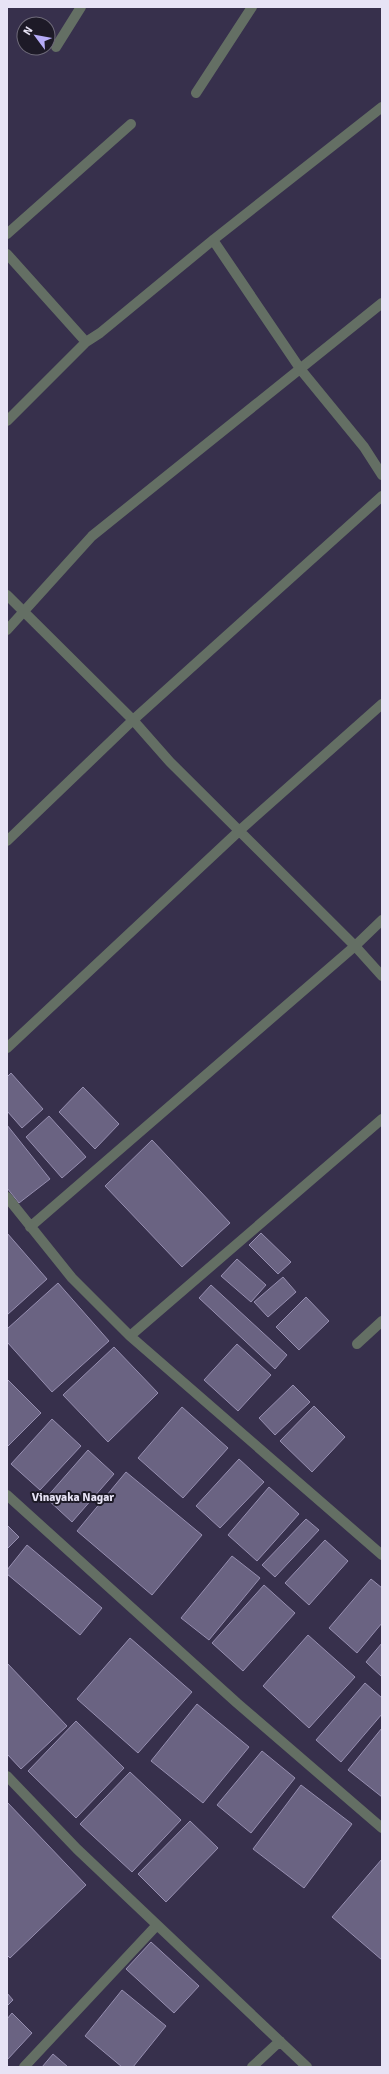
<svg xmlns="http://www.w3.org/2000/svg" width="389" height="2074" font-family="Signika,sans-serif">
<style>
.building{fill:#6a6382;stroke:#968eb0}
.lines{fill:none;stroke-linecap:round;stroke-linejoin:round}
.minor{stroke:#646f64;stroke-width:10}
.labels{text-anchor:middle;stroke-width:4;stroke-linejoin:round;paint-order:stroke}
.neighbourhood-label{font-size:12px;font-weight:bold;fill:#e7e3f5;stroke:#1d1a27}
</style>
<rect width="100%" height="100%" fill="#37304c"/>
<path class="building" d="M11 1073 43 1109 22 1128 7 1111V1077Z
M83 1087 119 1124 95 1149 59 1112Z
M49 1116 86 1157 62 1178 26 1137Z
M7 1125 50 1179 19 1203 7 1188Z
M152 1140 230 1223 182 1267 105 1186Z
M7 1233 47 1279 7 1315Z
M261 1233 291 1262 278 1274 249 1245Z
M237 1259 266 1285 251 1302 221 1276Z
M283 1277 296 1292 268 1317 254 1302Z
M58 1283 109 1341 52 1392 7 1342V1329Z
M211 1285 287 1355 275 1369 199 1298Z
M306 1297 329 1321 299 1350 276 1327Z
M237 1344 271 1375 238 1411 204 1380Z
M114 1347 158 1393 108 1442 63 1395Z
M7 1379 41 1413 7 1447Z
M293 1385 310 1402 275 1435 259 1418Z
M314 1406 345 1437 312 1472 280 1441Z
M182 1407 228 1448 183 1498 138 1458Z
M52 1419 81 1446 40 1490 11 1464Z
M88 1450 114 1474 72 1522 46 1498Z
M239 1459 264 1482 220 1528 196 1506Z
M126 1472 202 1535 152 1595 77 1531Z
M269 1487 299 1514 257 1561 228 1535Z
M306 1519 319 1530 275 1577 262 1565Z
M7 1525 19 1537 7 1549Z
M325 1540 348 1561 309 1605 285 1583Z
M27 1545 102 1608 80 1635 7 1574V1570Z
M232 1556 260 1578 209 1640 181 1618Z
M371 1579 382 1588V1623L357 1653 329 1628Z
M264 1585 295 1613 243 1671 212 1643Z
M308 1635 355 1677 309 1728 263 1686Z
M130 1638 192 1692 138 1753 77 1699Z
M382 1643V1677L366 1662Z
M7 1663 67 1726 21 1769 7 1754Z
M365 1683 382 1698V1714L341 1762 316 1740Z
M197 1704 249 1747 203 1803 151 1761Z
M76 1721 124 1768 76 1818 28 1771Z
M382 1728V1797L348 1770Z
M262 1751 295 1778 251 1833 217 1805Z
M130 1772 181 1820 132 1872 80 1824Z
M301 1785 352 1824 304 1888 253 1849Z
M7 1802 86 1885 10 1958 7 1955Z
M190 1821 218 1848 166 1902 138 1874Z
M382 1859V1960L332 1917Z
M151 1942 199 1986 174 2013 126 1969Z
M122 1990 166 2026 133 2067H122L85 2036Z
M7 1993 13 2000 7 2006Z
M12 2013 32 2033 7 2060V2019Z
M53 2054 68 2067H42Z"/>
<g class="lines">
<path class="minor" d="M56 47 81 7
M196 93 252 7
M7 234 131 124
M213 240 301 370 364 447 382 475
M7 254 86 342
M7 421 86 342 100 333 213 240 382 107
M7 595 133 720 170 762 355 946 382 976
M7 630 92 536 382 303
M7 841 133 720 382 496
M7 1048 239 831 382 704
M7 1197 72 1278 130 1336 382 1555
M30 1227 355 946 382 920
M130 1336 382 1119
M357 1344 382 1321
M7 1495 237 1703 382 1828
M7 1776 77 1849 307 2067
M24 2067 157 1925
M252 2067 280 2041"/>
</g>
<g class="labels">
<g class="neighbourhood-label">
<text x="73" y="1501">Vinayaka Nagar</text>
</g>
</g>
<rect width="389" height="2074" fill="none" stroke="#e7e3f5" stroke-width="16"/>
<g transform="translate(36 36) rotate(302)"><circle r="19" fill="#1d1a27" stroke="#6e6a79"/>
<path d="M0-3L7 15L0 10L-7 15Z" fill="#b6acf8"/>
<text y="-6" font-size="11" font-weight="bold" text-anchor="middle" fill="#e7e3f5">N</text>
</g>
</svg>
